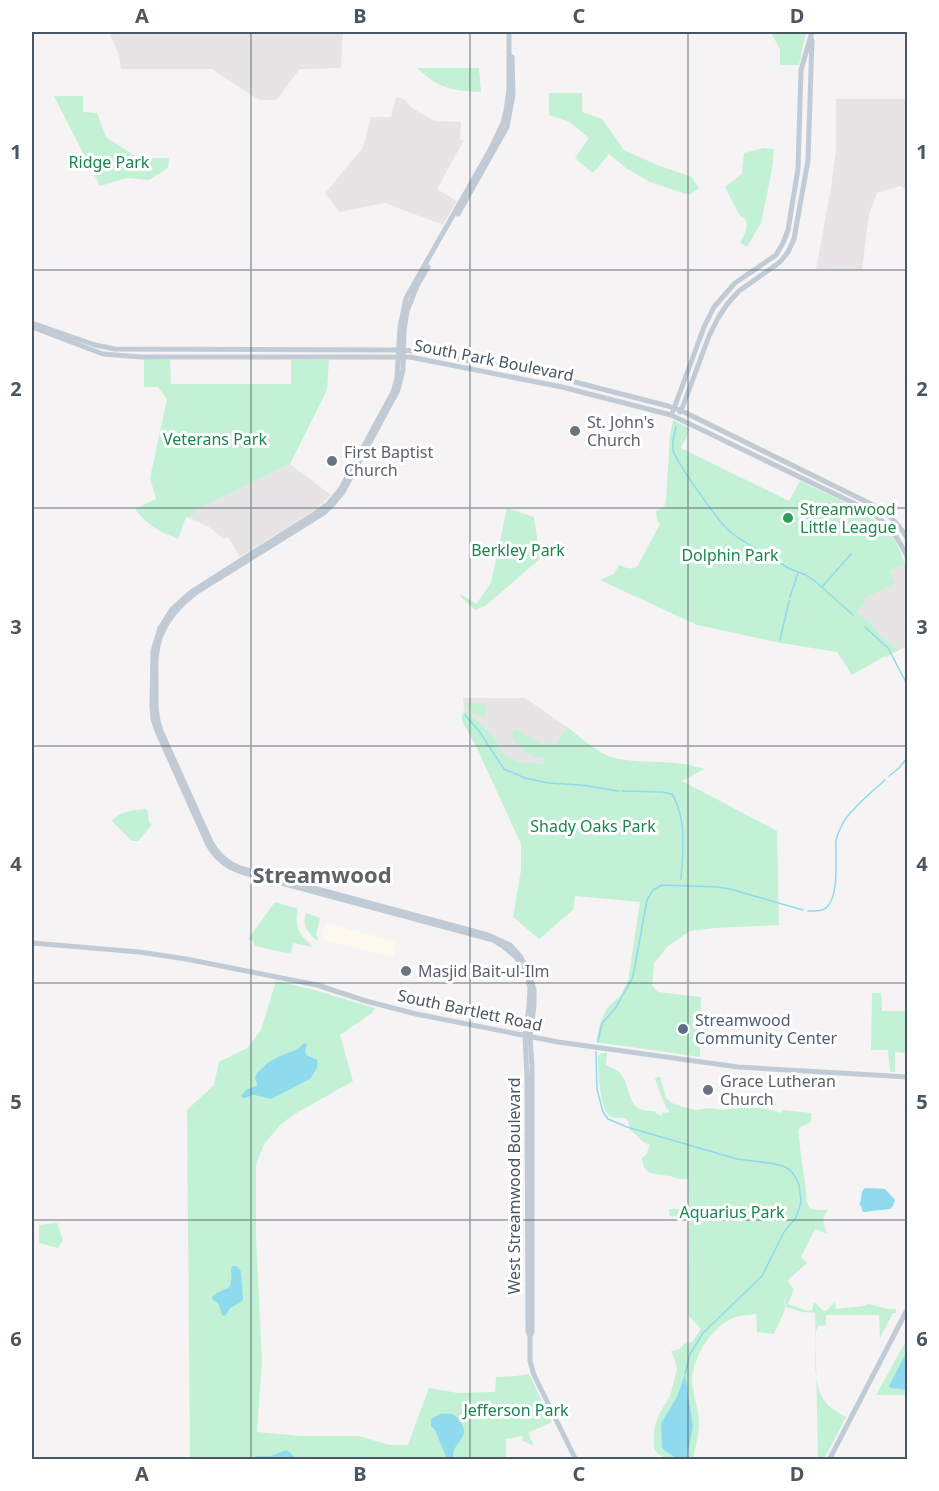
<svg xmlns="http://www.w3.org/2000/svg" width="939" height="1491" font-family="'Noto Sans',sans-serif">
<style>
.commercial{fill:#fdf9ef}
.education{fill:#e6e4e5}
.green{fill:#c3f1d5}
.water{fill:#90daee}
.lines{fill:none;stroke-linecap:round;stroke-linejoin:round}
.stream{stroke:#90daee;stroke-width:1.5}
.secondary{stroke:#c1cbd6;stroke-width:5}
.grid{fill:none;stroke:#4a5661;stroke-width:1.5;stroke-opacity:0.55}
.worship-dot{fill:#6b7280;stroke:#fff;stroke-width:2}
.leisure-dot{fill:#2e9e5b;stroke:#fff;stroke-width:2}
.service-dot{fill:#5c6f8a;stroke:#fff;stroke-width:2}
.labels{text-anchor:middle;stroke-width:6;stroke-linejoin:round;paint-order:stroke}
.park-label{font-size:16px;fill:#17864f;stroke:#fff}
.street-label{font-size:16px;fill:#4a5661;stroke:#fff}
.worship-label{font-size:16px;fill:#5b616d;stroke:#fff;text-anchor:start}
.leisure-label{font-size:16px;fill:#27864d;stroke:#fff;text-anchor:start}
.service-label{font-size:16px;fill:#4e5e75;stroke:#fff;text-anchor:start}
.district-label{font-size:22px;font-weight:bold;fill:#5f6368;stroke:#fff}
.neatline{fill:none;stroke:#4a5661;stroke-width:2}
.grid-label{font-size:20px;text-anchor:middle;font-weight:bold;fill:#4a5661}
</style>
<rect width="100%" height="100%" fill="#f5f3f3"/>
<path class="commercial" d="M326 923 397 942 393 957 321 939Z"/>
<path class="education" d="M109 32H343L341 68 300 69 276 100H259L212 69H121L119 55Z
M396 97 404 99 411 107 432 120 438 121 461 122 460 140H464L437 189 457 201 443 225 385 203 339 212 325 193 363 148 371 117H391Z
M836 99H907V190L900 186 877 193 869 214 862 270 816 269 831 188 836 150Z
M290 464 331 495 322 504 313 511 240 557 228 537 224 539 209 527 187 517 191 516 196 510Z
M905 564 908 569 907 646 899 650 882 637 871 623 857 612 865 604 863 598 895 584 890 571Z
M463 698H525L567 727 542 765 536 762 524 765 516 760 505 757 491 734 477 720 464 711Z"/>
<path class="green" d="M771 32H806L799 65H780V49L777 44Z
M417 68H479L481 92C451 90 441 90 417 68Z
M549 93H582V112L602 119 624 150 657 165 692 177 699 188 689 195 650 182 626 168 609 154 593 173 575 158 589 138 570 122 549 115Z
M54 96H83V112L97 113 106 137 138 158H169L168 168 149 180 127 178 100 186Z
M764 148 774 149 772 169 761 223 747 247 740 242C745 234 748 229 746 220L740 216 725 187 742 174 744 153Z
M144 359 170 360 171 384H291V360H329L327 390 290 464 196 510 191 516 186 517 178 539C159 531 148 526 135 509L156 499 150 478 167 399 158 387H144Z
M673 420 690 429 681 448 789 501 800 481C828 495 881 515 896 542 900 549 902 557 905 564L890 571 895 584 864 598 865 604 857 612 871 623 882 637 899 650 886 657 885 656 852 675 837 652 781 643 697 625 600 580 614 574 619 565C627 568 632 571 638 565L660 524 657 520 656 511 664 507 666 500 670 436Z
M507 508 534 517 540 559 485 606 475 610 460 596 461 594 476 604 491 583Z
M465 703H485V717C476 715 467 714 465 703Z
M464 711 477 720 491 734 505 756 525 764C530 761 536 762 542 765L545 759C526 755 521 752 511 734L516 729 541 744H556L567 727C582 738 600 756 619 759 648 764 675 759 704 769L682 781 777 831 779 925 714 928 690 931 668 946 654 963 652 985 658 992 701 997 700 1057 596 1042 600 1024 604 1014 609 1006 620 996 628 981 640 902 575 896 573 910 539 939 513 917 521 870V844L476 746 462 721V716Z
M146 809 148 812 149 822 152 825 138 841H132L112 821C120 811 133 810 146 809Z
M275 902 298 909C294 929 299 934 313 947L293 943 291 954 255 946 253 941 248 939Z
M306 913 320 918 316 934 318 939 316 940C307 930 302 928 306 913Z
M276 981 311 989 375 1008 372 1013 340 1035 353 1081 293 1115 280 1125 264 1144 256 1165V1237L262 1361 257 1432 301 1436H359L389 1445H408L429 1388 458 1393 495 1392 496 1377 516 1376 529 1374 552 1422 528 1433 534 1446 523 1441 522 1436 506 1439V1460L190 1459 187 1110 214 1085 219 1062 247 1048 261 1030Z
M872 993H881L882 1011H907V1053L895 1052V1072H890L888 1050H871Z
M601 1053H607L606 1065C610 1067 615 1069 619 1072 633 1086 624 1113 654 1111L661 1116 663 1112 668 1113 669 1110 666 1108 655 1079 657 1077H660L666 1098 672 1103 683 1107 696 1110 709 1108 723 1110 749 1107 767 1109 782 1113V1110L811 1113V1122L801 1127 798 1130C800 1148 802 1165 805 1183 807 1189 805 1201 809 1207 813 1211 822 1210 828 1210 820 1220 824 1223 827 1234L815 1229 801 1257 807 1263 789 1279 788 1282 794 1289 788 1304 808 1311 812 1310 814 1302 824 1311H826L835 1302 836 1309 863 1306 869 1304 888 1309H896V1313H893L880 1338 879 1315H826V1325L818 1326 816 1331C816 1354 811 1383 826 1403 831 1409 840 1413 846 1417L824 1459H818L815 1313H820L802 1312 786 1307 783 1294 785 1307 784 1312 774 1334 757 1332 756 1314C748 1315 740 1315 733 1318 711 1327 692 1358 692 1381 693 1397 700 1412 699 1427 698 1438 695 1449 693 1459H687L693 1426 685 1375 677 1397 661 1423V1428L673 1455 677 1459H667L658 1454 654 1449V1431L658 1416 670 1396 677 1370 675 1360 671 1351 680 1349 684 1344 692 1342 701 1329 689 1316 688 1311 689 1217 670 1216 669 1209H689L688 1179C688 1179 679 1179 678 1179 675 1178 672 1176 669 1176 655 1173 644 1177 642 1158L646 1155 650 1145C641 1143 638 1135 630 1130L628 1121 625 1118C620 1117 615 1119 611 1117 599 1110 599 1074 598 1061V1057Z
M57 1223 63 1240 58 1248 39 1243V1225Z
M906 1341H907V1395H876Z"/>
<path class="water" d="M304 1043 307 1044 305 1052 306 1055 317 1060C319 1067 314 1073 310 1079L271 1099 255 1095H252L246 1098H243L241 1096 246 1090 256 1086 257 1084 255 1077 258 1072 269 1062 280 1056 298 1049Z
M865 1188 885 1189 895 1200 893 1206 890 1209 863 1212 861 1206 859 1204C863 1200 859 1192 865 1188Z
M233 1266H236L239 1268 241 1272 243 1299 241 1302 230 1308 226 1315 223 1316C218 1309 223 1305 213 1300L212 1297C226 1284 233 1297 231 1268Z
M907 1351V1390L891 1388 889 1386Z
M685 1374 693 1426 687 1459H677L664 1450 662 1447 661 1423 677 1397Z
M440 1414C452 1414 454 1412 461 1423 469 1436 459 1439 454 1450 453 1453 453 1456 453 1459H447L435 1430 431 1426V1419Z
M286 1450 291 1453 296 1459H252L256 1456H271Z"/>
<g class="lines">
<path class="stream" d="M676 427C674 435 672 442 673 450 676 462 719 522 729 531 740 540 755 548 768 556
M771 557 788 568 806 575 816 582 853 615
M822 587 851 554
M790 597 798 573
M865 627 888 648 908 686
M780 640 789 601
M465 715 479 731 504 769 525 778 548 783 581 785 619 791
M889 776 899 768 908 757
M622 791 662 792 672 794C687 818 683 851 681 879
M808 911C812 911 818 911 822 910 841 904 835 855 836 840 837 836 839 831 841 827 846 813 873 791 885 780
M598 1042 602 1023 615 1009 633 977 647 900 653 890 662 885 717 887 730 889 803 910
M596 1052 597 1089 603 1112 608 1119 627 1127 737 1159 769 1163 783 1166 790 1170 794 1175 799 1184 801 1202 798 1212 795 1219 784 1232 762 1276 703 1333 690 1354 685 1374"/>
<path class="secondary" d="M509 32V89L506 111 503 123 490 150 406 298 400 327 397 378 393 392 340 490 328 504 314 514 191 592 172 609 160 628 153 651 152 706 153 719 157 731 208 845C221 867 236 871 259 877L493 940 504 947 515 956 526 972 530 987 529 1007 525 1036 527 1078 528 1332 530 1336V1361L534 1375 576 1460
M458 214 507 127 513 95 512 57
M428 267 417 286 407 311 404 330 403 370 398 390 343 492 334 503 324 513 197 592C177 607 160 627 157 652 155 663 156 674 156 685 156 701 155 715 161 731L211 842C218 855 227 863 240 868L488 935 510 945 520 956 529 972 534 990V1005L530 1037 532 1065V1332L530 1336
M32 323 95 345 115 349 399 350 419 351 563 379 668 406 682 411 871 504C886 512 900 524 908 540
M32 327 103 354 141 357H410L562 387 671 415 868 510C888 524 897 535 908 558
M673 411 704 327 714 307 735 283 776 255 783 243 788 230 798 169 801 70 812 32
M680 412 683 406 709 336 718 318 728 303 739 291 780 262 788 252 794 239 808 160 812 40
M32 943 139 952 186 959 317 985 366 1001 416 1014 558 1042 738 1067 908 1077
M829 1460 908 1308"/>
</g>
<path class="grid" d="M251 32V1460M470 32V1460M688 32V1460M32 270H908M32 508H908M32 746H908M32 983H908M32 1220H908"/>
<g class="worship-dot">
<circle cx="575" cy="431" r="6"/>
<circle cx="332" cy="461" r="6"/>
<circle cx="406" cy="971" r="6"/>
<circle cx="708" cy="1090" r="6"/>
</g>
<circle class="leisure-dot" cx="788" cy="518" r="6"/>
<circle class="service-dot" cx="683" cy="1029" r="6"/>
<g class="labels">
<g class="park-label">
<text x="109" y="168">Ridge Park</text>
<text x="215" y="445">Veterans Park</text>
<text x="518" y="556">Berkley Park</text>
<text x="730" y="561">Dolphin Park</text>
<text x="593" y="832">Shady Oaks Park</text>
<text x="732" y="1218">Aquarius Park</text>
<text x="516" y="1416">Jefferson Park</text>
</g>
<g class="street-label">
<text transform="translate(494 360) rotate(11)" y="6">South Park Boulevard</text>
<text transform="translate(470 1010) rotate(12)" y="6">South Bartlett Road</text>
<text transform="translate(514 1186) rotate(-90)" y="6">West Streamwood Boulevard</text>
</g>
<g class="worship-label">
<text x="587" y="428">St. John's<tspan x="587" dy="18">Church</tspan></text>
<text x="344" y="458">First Baptist<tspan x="344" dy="18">Church</tspan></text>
<text x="418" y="977">Masjid Bait-ul-Ilm</text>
<text x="720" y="1087">Grace Lutheran<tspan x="720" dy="18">Church</tspan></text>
</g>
<g class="leisure-label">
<text x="800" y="515">Streamwood<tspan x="800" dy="18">Little League</tspan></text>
</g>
<g class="service-label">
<text x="695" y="1026">Streamwood<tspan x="695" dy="18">Community Center</tspan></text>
</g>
<g class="district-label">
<text x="322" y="883">Streamwood</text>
</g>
</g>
<rect width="939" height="1491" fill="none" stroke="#ffffff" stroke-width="66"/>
<rect x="33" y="33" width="873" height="1425" class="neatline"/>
<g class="grid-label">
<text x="142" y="23">A</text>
<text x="360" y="23">B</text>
<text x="579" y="23">C</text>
<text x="797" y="23">D</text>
<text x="16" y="159">1</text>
<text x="922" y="159">1</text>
<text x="16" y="396">2</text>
<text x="922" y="396">2</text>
<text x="16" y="634">3</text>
<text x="922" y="634">3</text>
<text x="16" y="871">4</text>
<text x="922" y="871">4</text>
<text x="16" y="1109">5</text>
<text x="922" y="1109">5</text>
<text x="16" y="1346">6</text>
<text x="922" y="1346">6</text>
<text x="142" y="1481">A</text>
<text x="360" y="1481">B</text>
<text x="579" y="1481">C</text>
<text x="797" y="1481">D</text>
</g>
</svg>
